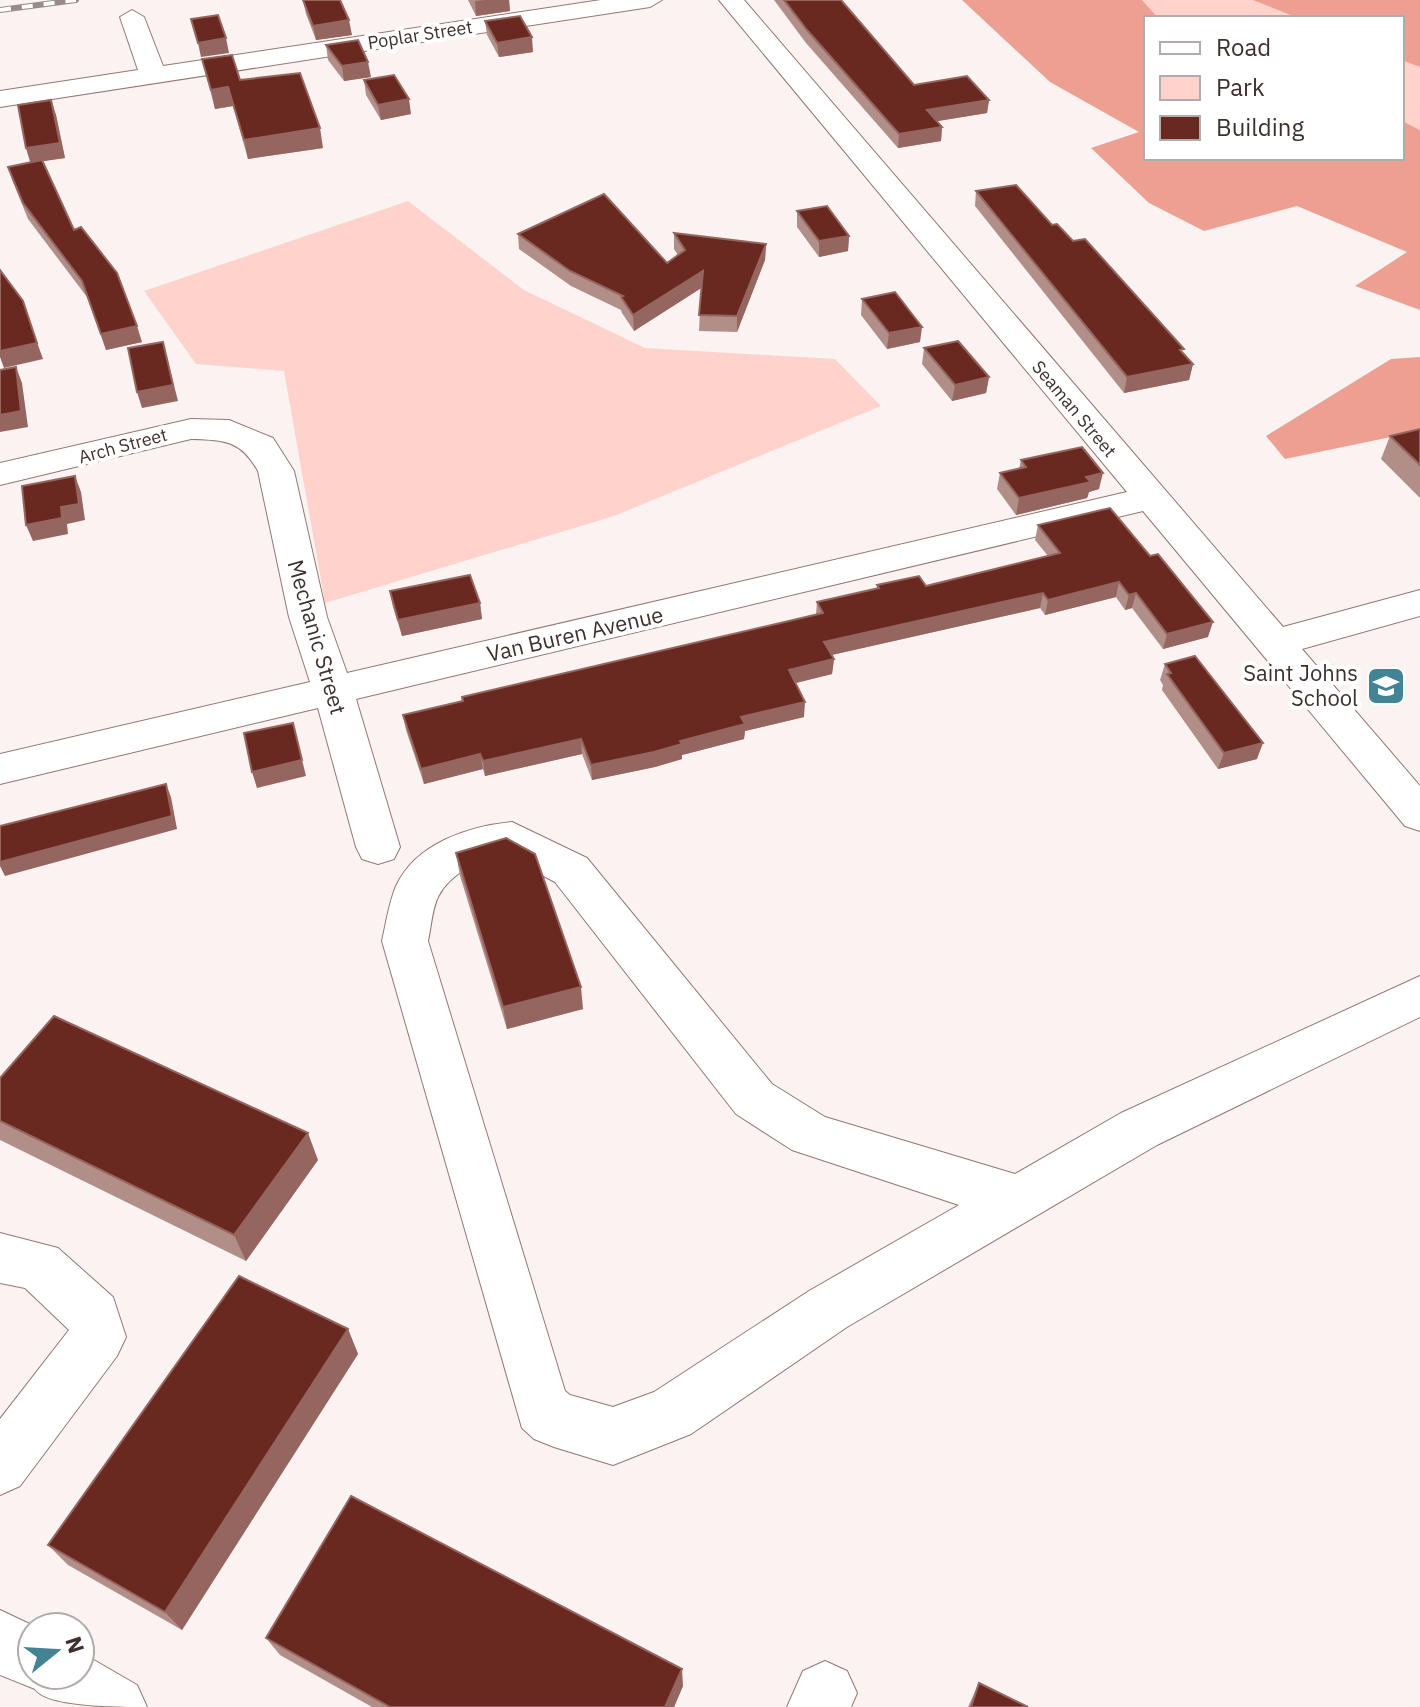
<svg xmlns="http://www.w3.org/2000/svg" width="1420" height="1707" font-family="'IBM Plex Sans',sans-serif">
<style>
.green{fill:#ffd3cb}
.forest{fill:#eda092}
.lines{fill:none;stroke-linecap:round;stroke-linejoin:round}
.minor-casing{stroke:#957771;stroke-width:2}
.minor{fill:#fff;fill-rule:evenodd}
.rail-casing{stroke:#968c8a;stroke-width:6}
.rail{stroke:#fff;stroke-width:4;stroke-dasharray:11;stroke-linecap:butt}
.wall{fill:#b28e89}
.shaded-wall{fill:#95665f}
.building{fill:#6a2920;stroke:#95665f;stroke-width:2}
.labels{text-anchor:middle;stroke-width:8;stroke-linejoin:round;paint-order:stroke}
.far-street-label{font-size:18px;fill:#3d302d;stroke:#fff}
.street-label{font-size:22px;fill:#3d302d;stroke:#fff}
.poi-label{font-size:22px;fill:#3d302d;stroke:#fff;text-anchor:end}
</style>
<rect width="100%" height="100%" fill="#faf3f2"/>
<path class="green" d="M982 0H1420V228L1402 158V18H1146Z
M408 201 524 290 645 348 835 359 881 406 614 516 325 603 284 371 196 364 144 291Z"/>
<path class="forest" d="M962 0H1142L1158 18H1146V158H1402V121L1420 130V310L1355 286 1407 252 1297 206 1204 231 1149 203 1091 148 1139 132 1050 82Z
M1253 0H1420V67L1402 60V18H1298Z
M1420 357V431L1285 459 1266 436 1391 359Z"/>
<g class="lines">
<g class="minor-casing">
<path id="minor" d="M601 0H662L650 7 0 107V91L138 70 120 17 132 10 144 17 163 66Z
M719 0H744L1283 627 1420 590V616L1302 649 1420 786V831L1405 826 1143 511 356 699 400 847 394 859 378 864 362 859 356 847 318 708 0 784V754L310 682 289 617 258 471C241 440 224 440 191 439L0 485V463L191 419 229 420 273 438 294 471 327 617 347 673 1127 492Z
M512 822 587 858 772 1084 825 1117 1015 1174 1121 1113 1420 976V1017L1157 1145 847 1327 691 1434 613 1465 554 1447 534 1439 522 1428 382 941C386 923 389 903 396 886 416 843 469 826 512 822ZM506 856 555 882 736 1114 792 1150 959 1205 809 1291 654 1392 613 1407 570 1395 565 1391 428 941C431 928 432 909 438 897 450 873 481 858 506 856Z
M0 1233 58 1248 113 1297 126 1337 117 1356 20 1486 0 1495V1419L69 1330 25 1288 0 1283Z
M0 1610 36 1627H32V1675H80V1652L137 1685 147 1707C119 1707 46 1707 35 1689L0 1675Z
M825 1661 847 1671 857 1693 851 1707H787L803 1671Z"/>
</g>
<use href="#minor" class="minor"/>
<g class="rail-casing">
<path id="rail" d="M0 10 76 0"/>
</g>
<use href="#rail" class="rail"/>
</g>
<path class="wall" d="M303 0 352 35 316 40 306 14Z
M468 0H509L510 11 476 16Z
M774 0H841L914 85 989 100 987 113 937 121 942 127 941 141 898 148 806 43Z
M485 21 533 52 499 57 487 35Z
M326 45 371 77 344 81 328 60Z
M202 59 240 80 323 148 248 159 233 106 215 109Z
M364 80 411 114 381 120 366 95Z
M51 100 56 115 65 158 42 161 74 230 142 342 106 350 87 297 28 219 13 182 8 167 30 162 26 148Z
M976 191 1052 225 1073 241 1193 364 1189 380 1124 393 975 206Z
M797 211 849 236 848 251 819 257 797 227Z
M674 233 766 244 765 260 737 332 699 331 701 288 634 331 622 313 621 310 571 286 519 249 518 234 667 263 678 255 674 249Z
M862 299 920 342 887 349 861 315Z
M924 348 989 377 986 393 952 401 922 364Z
M1420 429V498L1381 459 1390 436Z
M1021 460 1099 489 1089 492 1087 498 1016 515 997 489 1000 473 1019 469Z
M1038 525 1208 637 1163 649 1132 608 1125 610 1116 597 1045 615 1040 608 831 655 834 659 832 674 795 683 804 717 745 731 744 739 682 755V759L655 767 592 780 582 754 485 776 483 769 424 784 406 730 403 715 816 614 817 602 877 588V585L926 586 1048 556 1035 540Z
M390 591 480 603 482 619 402 636 393 607Z
M1165 664 1257 759 1218 769 1162 690 1163 685 1160 680Z
M456 853 583 1009 507 1029 460 876Z
M0 1121 318 1160 246 1261 0 1140Z
M348 1329 358 1354 182 1630 68 1565 48 1545Z
M266 1638 683 1686 674 1707H372L280 1655Z
M979 1683 1028 1707H968Z"/>
<path class="shaded-wall" d="M485 0H509L510 11 476 16 475 1Z
M349 20 352 35 316 40 313 26Z
M532 37 533 52 499 57 497 43Z
M226 38 229 53 201 57 198 43Z
M368 62 371 77 344 81 342 66Z
M228 87 233 106 215 109 211 90Z
M409 99 411 114 381 120 378 105Z
M51 100 56 115 65 158 31 163 26 148Z
M989 100 987 113 926 123 927 110Z
M942 127 941 141 898 148 899 134Z
M320 128 323 148 248 159 244 140Z
M849 236 848 251 819 257V241Z
M766 244 765 260 737 332V316Z
M703 271V287L634 331 633 315Z
M28 317 43 359 4 368 0 357V351Z
M137 326 142 342 106 350 101 334Z
M922 327 920 342 887 349 889 333Z
M163 342 178 401 142 408 137 392Z
M1193 364 1189 380 1124 393 1127 377Z
M16 367 22 383 28 427 0 432V415Z
M989 377 986 393 952 401 955 385Z
M1103 473 1099 489 1089 492 1087 498 1016 515 1019 498 1086 477Z
M75 476 81 492 85 520 67 524 68 534 33 541 26 525 61 507Z
M1119 582 1116 597 1045 615 1048 600Z
M1043 593 1040 608 823 657 824 642Z
M1136 593 1132 608 1125 610 1129 595Z
M480 603 482 619 402 636 398 620Z
M1213 622 1208 637 1163 649 1167 634Z
M834 659 832 674 788 685 789 670Z
M805 702 804 717 745 731 744 739 682 755V759L655 767 592 780 591 765 680 741 741 717Z
M293 723 306 776 257 788 252 772Z
M581 739 582 754 485 776 483 761Z
M1263 743 1257 759 1218 769 1224 753Z
M480 754 483 769 424 784 421 769Z
M166 784 171 797 177 829 5 876 0 866V862Z
M581 987 583 1009 507 1029 503 1007Z
M308 1133 318 1160 246 1261 234 1235Z
M348 1329 358 1354 182 1630 165 1612Z
M682 1669 683 1686 674 1707H665Z"/>
<path class="building" d="M303 0H340L349 20 313 26Z
M784 0H841L914 85 967 76 989 100 927 110 942 127 899 134 807 30Z
M218 15 226 38 198 43 191 19Z
M520 16 532 37 497 43 485 21Z
M358 40 368 62 342 66 326 45Z
M232 55 240 80 300 73 320 128 244 140 228 87 211 90 202 59Z
M394 75 409 99 378 105 364 80Z
M51 100 60 143 26 148 18 105Z
M42 160 74 230 81 227 117 273 137 326 101 334 82 281 23 203 8 167Z
M1016 185 1052 225 1057 224 1073 241 1085 239 1184 349 1180 350 1193 364 1127 377 976 191Z
M604 194 667 263 685 250 674 233 766 244 737 316 699 315 703 271 633 315 621 297 623 296 570 271 518 234Z
M827 206 849 236 819 241 797 211Z
M0 270 23 301 37 343 0 351Z
M895 292 922 327 889 333 862 299Z
M958 341 989 377 955 385 924 348Z
M163 342 173 385 137 392 128 348Z
M16 367 21 411 0 415V370Z
M1420 429V465L1390 436Z
M1082 447 1103 473 1086 477 1091 482 1019 498 1000 473 1026 467 1021 460Z
M75 476 79 504 61 507 62 518 26 525 22 486Z
M1110 508 1150 556 1158 554 1213 622 1167 634 1136 593 1129 595 1119 582 1048 600 1043 593 824 642 834 659 789 670 805 702 741 717 745 724 680 741 682 744 654 752 591 765 581 739 483 761 480 754 421 769 403 715 463 701 462 697 823 613 817 602 879 588 877 585 919 576 926 586 1060 553 1038 525Z
M470 575 480 603 398 620 390 591Z
M1195 656 1263 743 1224 753 1167 674 1171 673 1165 664Z
M293 723 302 760 252 772 244 733Z
M166 784 172 816 0 862V826Z
M506 838 535 854 581 987 503 1007 456 853Z
M54 1016 308 1133 234 1235 0 1121V1078Z
M239 1276 348 1329 165 1612 48 1545Z
M351 1496 682 1669 665 1707H390L266 1638Z
M979 1683 1028 1707H971Z"/>
<defs>
<g id="school-square" transform="scale(2)"><rect x="-9" y="-9" width="18" height="18" rx="4" fill="#428495" stroke="#fff"/><path d="M0-5L7-2L0 1L-7-2ZM-4 1L0 2.5L4 1V4Q0 6-4 4Z" fill="#fff"/></g>
</defs>
<g fill-rule="evenodd">
<use href="#school-square" x="1386" y="686"/>
</g>
<g class="labels">
<g class="far-street-label">
<text transform="translate(420 35) rotate(-9)" y="6">Poplar Street</text>
<text transform="translate(1074 409) rotate(50)" y="6">Seaman Street</text>
<text transform="translate(123 446) rotate(-15)" y="6">Arch Street</text>
</g>
<g class="street-label">
<text transform="translate(575 634) rotate(-13)" y="8">Van Buren Avenue</text>
<text transform="translate(317 637) rotate(74)" y="8">Mechanic Street</text>
</g>
<g class="poi-label">
<text x="1358" y="681">Saint Johns<tspan x="1358" dy="25">School</tspan></text>
</g>
</g>
<rect x="1144" y="16" width="260" height="144" fill="#ffffff" stroke="#b1acab" stroke-width="2"/>
<rect x="1160" y="42" width="40" height="12" fill="#ffffff" stroke="#b1acab" stroke-width="2"/>
<text x="1216" y="56" font-size="24" fill="#3d302d">Road</text>
<rect x="1160" y="76" width="40" height="24" fill="#ffd3cb" stroke="#b1acab" stroke-width="2"/>
<text x="1216" y="96" font-size="24" fill="#3d302d">Park</text>
<rect x="1160" y="116" width="40" height="24" fill="#6a2920" stroke="#b1acab" stroke-width="2"/>
<text x="1216" y="136" font-size="24" fill="#3d302d">Building</text>
<g transform="translate(56 1651) rotate(72)"><circle r="38" fill="#ffffff" stroke="#b1acab" stroke-width="2"/>
<path d="M0-6L14 30L0 20L-14 30Z" fill="#428495"/>
<text y="-12" font-size="22" font-weight="bold" text-anchor="middle" fill="#3d302d">N</text>
</g>
</svg>
